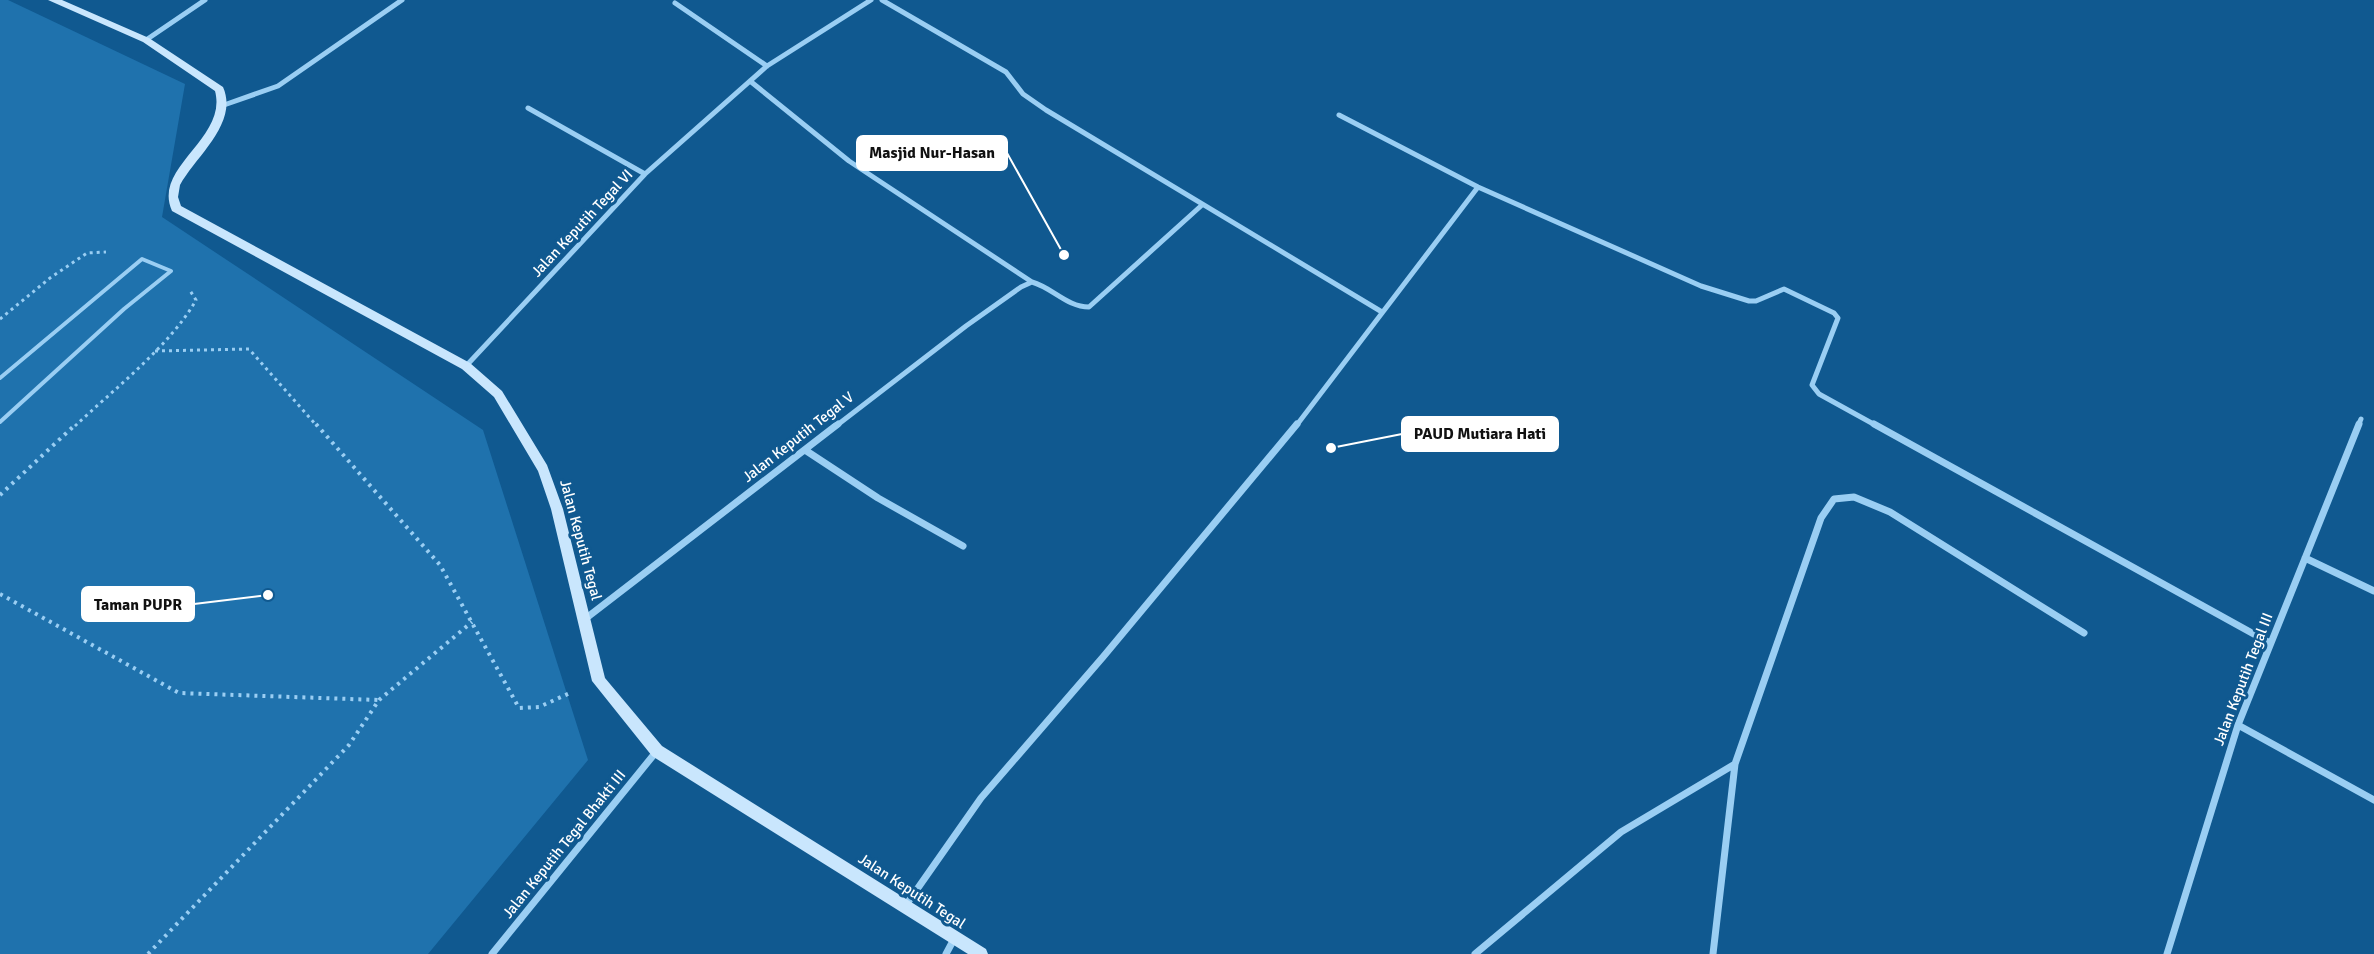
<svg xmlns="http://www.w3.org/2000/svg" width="2374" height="954" font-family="Signika,sans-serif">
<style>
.green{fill:#1f72ad}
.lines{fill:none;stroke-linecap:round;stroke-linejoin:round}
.path-far1{stroke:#9acef3;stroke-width:3;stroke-dasharray:3 4;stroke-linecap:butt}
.path{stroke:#9acef3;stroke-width:4;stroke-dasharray:3 5;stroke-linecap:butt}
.service{stroke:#9acef3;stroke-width:4}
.minor-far1{stroke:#9acef3;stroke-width:5}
.minor{stroke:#9acef3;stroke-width:7}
.secondary{fill:#c9e6fd;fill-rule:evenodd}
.labels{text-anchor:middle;stroke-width:6;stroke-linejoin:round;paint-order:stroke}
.street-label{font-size:15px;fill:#fff;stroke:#105990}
.leader{fill:none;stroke:#fff;stroke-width:2}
.callout-dot{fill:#fff;stroke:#105990;stroke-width:2}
.callout{fill:#fff;stroke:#fff;stroke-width:2}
.callout-label{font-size:16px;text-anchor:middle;font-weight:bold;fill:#111}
</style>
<rect width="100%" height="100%" fill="#105990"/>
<path class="green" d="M0 0H8L185 84 162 217 483 430 588 760 428 954H0Z"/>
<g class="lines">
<path class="path-far1" d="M0 319 50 278 87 253 106 252
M155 351 249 349 317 426
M75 426C113 390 171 345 196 300L189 289"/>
<path class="path" d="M316 424 440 565 519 708 539 707 570 693
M0 495 76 424
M0 594 179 693 378 700
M148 954 349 745 379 700 472 622"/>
<path class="service" d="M0 378 142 259 171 271 124 309 0 422"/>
<path class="minor-far1" d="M882 0 1006 72 1023 94 1046 110 1382 312
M675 3 767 66
M146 40 205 0
M750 81 849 161 1032 282C1053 288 1067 307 1089 307L1202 205
M224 105 278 86 402 0
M528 108 645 174
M1339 115 1478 187 1701 286 1749 301H1756L1784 289 1834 313 1838 318 1812 385 1819 394 1877 426
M466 366 645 174 767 66 871 0
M836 426 966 326 1021 287 1032 282
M1296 426 1478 187
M2358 426 2361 419"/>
<path class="minor" d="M1874 424 2270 643
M805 450 878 498 963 546
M2305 558 2374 591
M585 619 838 424
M2238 725 2374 800
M906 905 981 798 1103 657 1297 424
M492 954 656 752
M946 954 954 939
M1475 954 1621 832 1735 764 1821 518 1834 499 1854 497 1890 512 2084 633
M1713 954 1735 764
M2167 954 2238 725 2359 424"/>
<path class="secondary" d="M48 0H62L149 38 223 87C239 123 196 156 180 185L178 197 181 206 470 363 502 391 547 465 563 509 605 678 662 746 986 949 988 954H968L652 756 592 681 551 509 538 471 494 397 462 369 172 211C152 167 228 139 215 91L143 42Z"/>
</g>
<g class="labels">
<g class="street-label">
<text transform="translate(582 223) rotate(-47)" y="5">Jalan Keputih Tegal VI</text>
<text transform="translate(798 437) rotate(-38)" y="5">Jalan Keputih Tegal V</text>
<text transform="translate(581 540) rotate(75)" y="5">Jalan Keputih Tegal</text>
<text transform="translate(2243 679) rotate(-69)" y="5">Jalan Keputih Tegal III</text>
<text transform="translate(564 844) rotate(-51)" y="5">Jalan Keputih Tegal Bhakti III</text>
<text transform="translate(912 891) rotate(33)" y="5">Jalan Keputih Tegal</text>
</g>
</g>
<path class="leader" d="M1064 255L1007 153M1331 448L1402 434M268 595L194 604"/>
<g class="callout-dot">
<circle cx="1064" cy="255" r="6"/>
<circle cx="1331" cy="448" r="6"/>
<circle cx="268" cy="595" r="6"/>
</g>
<g class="callout">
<rect x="857" y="136" width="150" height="34" rx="6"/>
<rect x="1402" y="417" width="156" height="34" rx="6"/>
<rect x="82" y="587" width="112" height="34" rx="6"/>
</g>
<g class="callout-label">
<text x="932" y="158">Masjid Nur-Hasan</text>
<text x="1480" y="439">PAUD Mutiara Hati</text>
<text x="138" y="610">Taman PUPR</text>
</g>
</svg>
